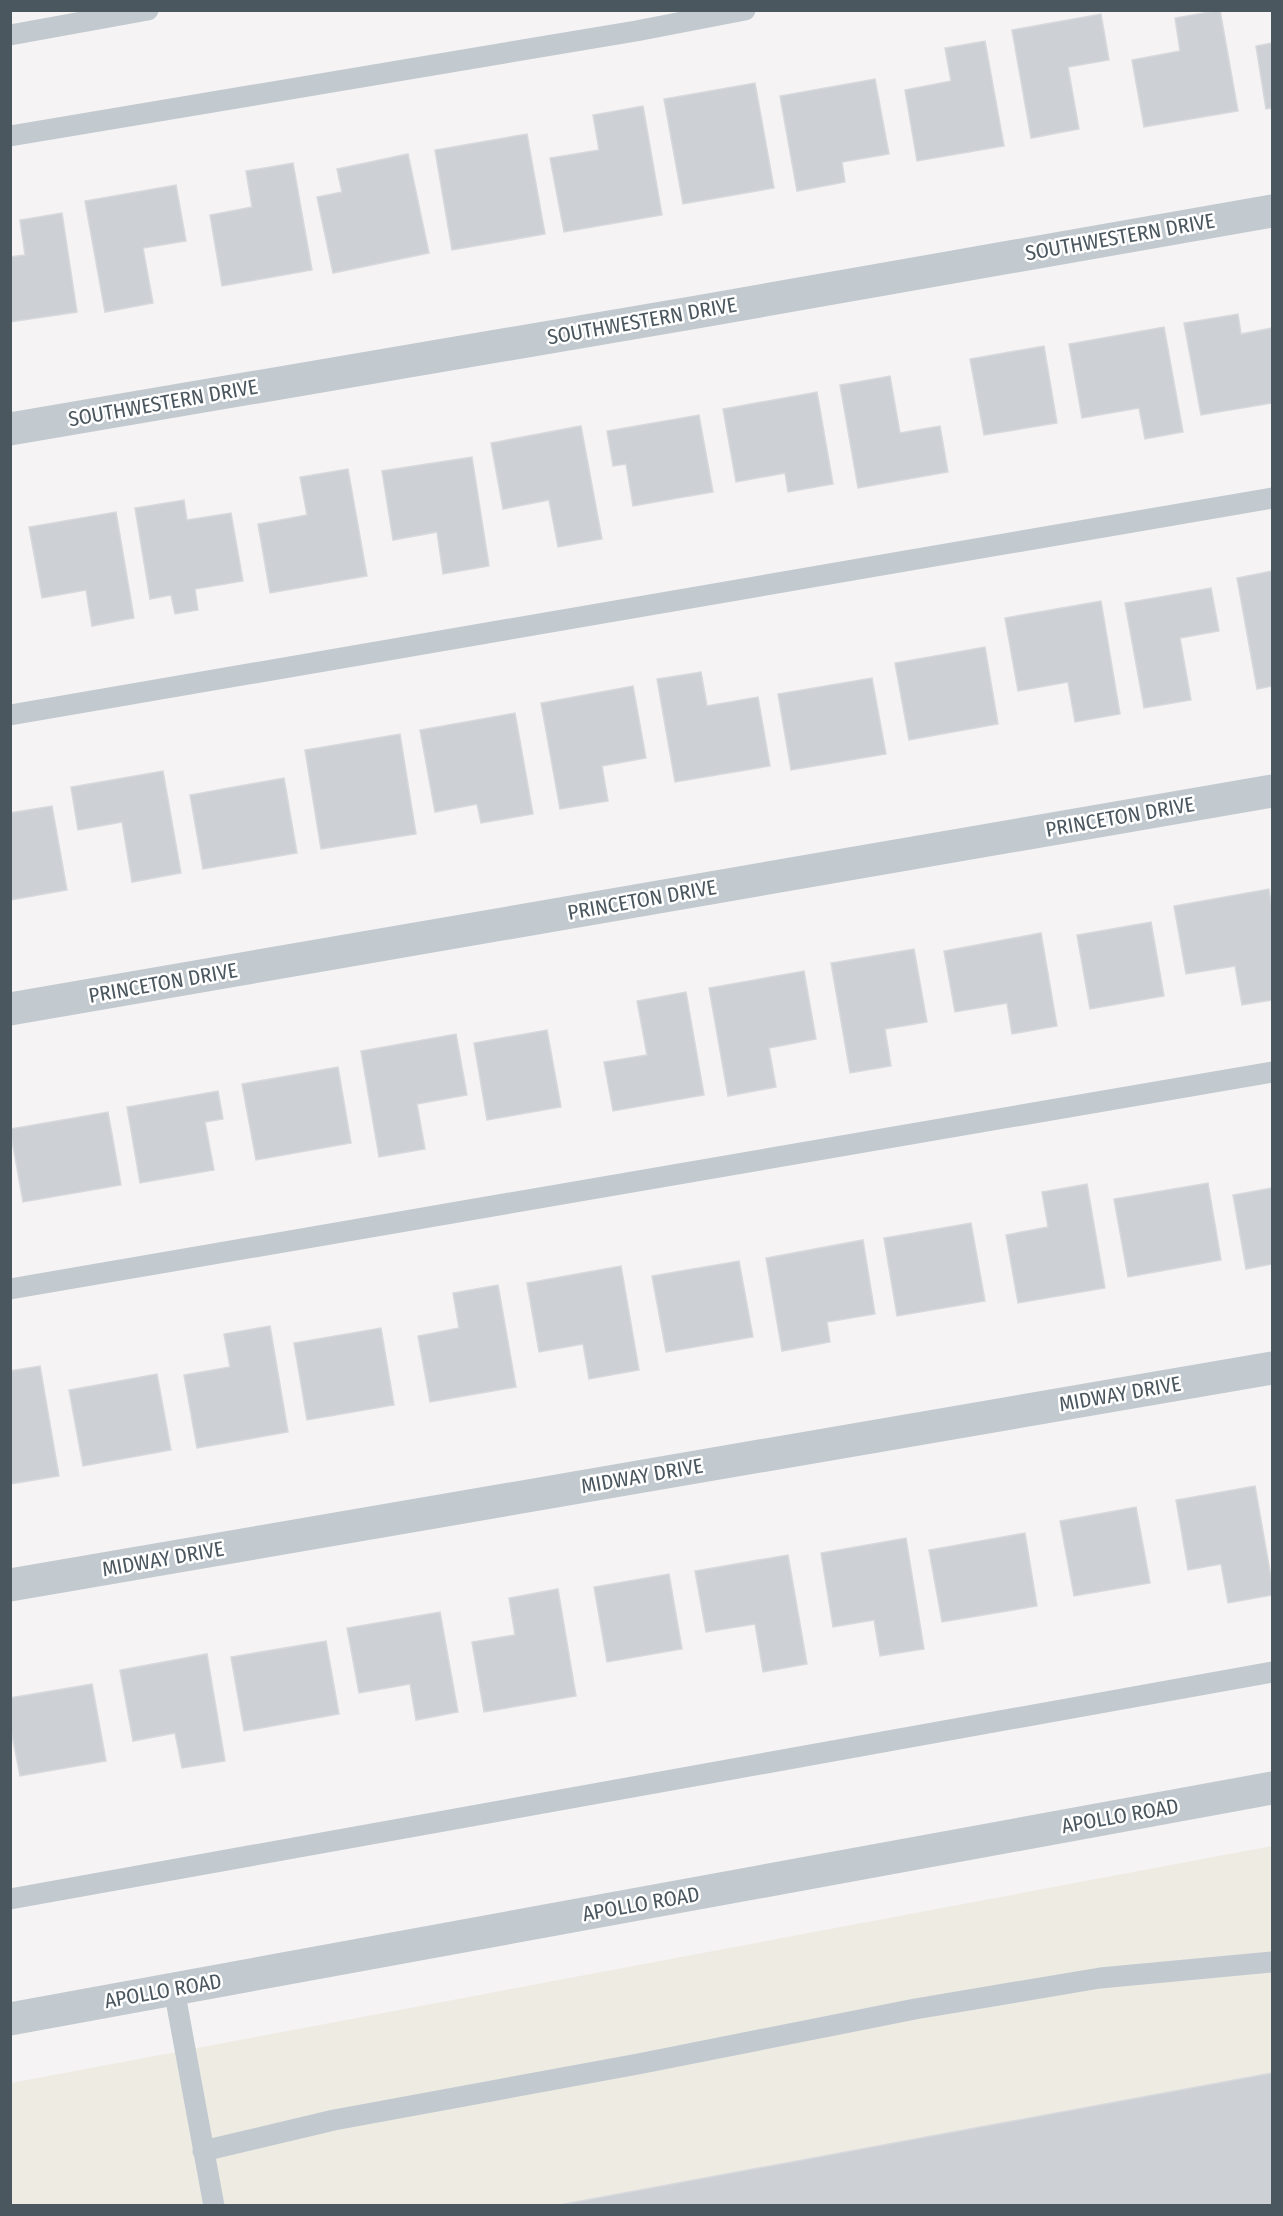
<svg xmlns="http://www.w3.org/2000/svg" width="1283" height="2216" font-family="'Fira Sans Condensed',sans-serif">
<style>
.commercial{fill:#eeebe3}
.building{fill:#cdd0d4;stroke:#d7d9dd;stroke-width:1.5}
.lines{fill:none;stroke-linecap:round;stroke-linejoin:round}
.service{stroke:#c2cad0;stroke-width:21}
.minor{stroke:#c2cad0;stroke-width:33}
.tertiary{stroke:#c2cad0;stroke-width:33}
.labels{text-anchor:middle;stroke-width:5;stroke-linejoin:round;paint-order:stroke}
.street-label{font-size:21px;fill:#4b575f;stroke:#fff}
</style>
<rect width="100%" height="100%" fill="#f5f3f3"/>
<path class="commercial" d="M1272 1846V2205L11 2206V2083Z"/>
<path class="building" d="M1220 10 1238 111 1144 127 1132 60 1180 51 1175 18Z
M1101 14 1109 60 1068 67 1079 129 1031 138 1012 30Z
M985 41 1004 146 917 161 905 90 951 81 945 48Z
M1272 43V108L1266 109 1256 46Z
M875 79 889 154 842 162 845 182 797 191 780 96Z
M755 83 774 188 683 204 664 99Z
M643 106 662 215 564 232 550 158 599 150 593 115Z
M527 134 545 234 452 250 435 150Z
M408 154 429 253 333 273 317 197 342 192 337 169Z
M293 163 312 270 222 286 210 215 252 207 246 171Z
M176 185 186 241 143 248 153 303 105 312 85 201Z
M62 213 77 312 10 322V257L25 255 20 220Z
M1238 314 1241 334 1272 328V403L1201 415 1184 323Z
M1164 327 1183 432 1145 439 1139 408 1082 418 1069 344Z
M1044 346 1057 423 984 435 970 359Z
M890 376 900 433 940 426 948 472 858 488 840 385Z
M817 392 833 484 788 492 785 473 736 482 723 409Z
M699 415 713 492 633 506 626 464 613 466 607 431Z
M581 426 602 539 558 547 549 500 503 509 491 443Z
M472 457 489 566 443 574 437 532 393 540 382 471Z
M348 469 367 576 270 593 258 524 307 515 300 477Z
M184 500 187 520 231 513 243 581 195 589 198 610 175 614 171 595 150 599 135 508Z
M116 512 134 618 92 626 86 590 42 598 29 527Z
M1272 571V686L1257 689 1237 578Z
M1211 588 1219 631 1180 638 1191 700 1144 708 1125 603Z
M1101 601 1120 714 1075 722 1068 682 1018 691 1005 618Z
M985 647 998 724 909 740 895 663Z
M701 672 707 706 758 697 770 766 675 782 657 679Z
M872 678 886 754 791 770 778 694Z
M633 686 646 758 602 766 608 801 560 809 541 703Z
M515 713 533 814 481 823 477 804 435 812 420 730Z
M400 734 416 834 321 849 305 750Z
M163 771 181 873 132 882 122 822 78 830 71 787Z
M284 778 297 853 203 869 190 795Z
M52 806 67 890 10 900V813Z
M1269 889 1272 909V1000L1242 1005 1235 966 1186 974 1174 906Z
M1151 922 1164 996 1090 1009 1077 935Z
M1041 933 1057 1026 1012 1034 1007 1003 955 1012 944 951Z
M914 949 927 1022 885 1029 891 1066 850 1073 831 963Z
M804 971 816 1039 769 1048 776 1087 728 1096 709 988Z
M686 992 704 1095 613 1111 604 1062 647 1055 637 1001Z
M547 1030 561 1107 487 1120 474 1043Z
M456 1034 467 1095 417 1104 425 1149 379 1157 361 1051Z
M338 1067 351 1143 256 1160 242 1084Z
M218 1091 223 1119 205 1122 214 1170 140 1183 127 1107Z
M108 1112 121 1185 23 1202 10 1129Z
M1208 1183 1221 1260 1128 1277 1114 1199Z
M1087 1184 1105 1288 1018 1303 1006 1235 1048 1227 1042 1192Z
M1272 1188V1264L1246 1269 1233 1195Z
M971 1223 985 1301 897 1316 884 1238Z
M863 1240 875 1314 827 1322 830 1342 782 1351 766 1258Z
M739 1261 753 1337 666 1352 652 1276Z
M621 1266 639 1370 589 1379 583 1344 539 1352 527 1283Z
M498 1285 516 1387 430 1402 418 1336 459 1328 453 1293Z
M270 1326 288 1432 197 1448 184 1375 230 1367 224 1334Z
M381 1328 394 1405 307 1420 294 1343Z
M40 1366 59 1476 10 1484V1371Z
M157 1374 171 1450 83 1466 69 1390Z
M1255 1486 1272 1583V1595L1228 1603 1221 1564 1188 1570 1176 1500Z
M1136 1507 1150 1583 1074 1596 1060 1521Z
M1025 1533 1037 1606 942 1622 929 1550Z
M906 1538 924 1649 880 1656 874 1620 833 1627 821 1553Z
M788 1555 807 1664 763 1672 755 1624 706 1632 695 1571Z
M669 1574 682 1649 607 1662 594 1587Z
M558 1589 576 1696 484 1712 472 1642 515 1635 509 1598Z
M440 1612 458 1712 416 1720 410 1684 359 1693 347 1628Z
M326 1641 339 1714 244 1731 231 1657Z
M207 1654 225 1761 182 1768 175 1733 133 1741 120 1670Z
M92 1684 106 1761 20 1776 10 1725V1698Z
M1272 2073V2206H554Z"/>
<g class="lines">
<path class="service" d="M10 35 148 10
M10 136 636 31 745 10
M10 715 1272 498
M10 1289 1272 1072
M10 1899 1272 1672
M174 1989 214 2206
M203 2151 334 2120 638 2064 915 2009 1100 1978 1272 1962"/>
<path class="minor" d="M10 429 697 312 1272 211
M10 1009 1272 791
M10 1585 1272 1368"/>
<path class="tertiary" d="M10 2019 1272 1788"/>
</g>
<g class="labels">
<g class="street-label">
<text transform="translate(1120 237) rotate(-10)" y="7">SOUTHWESTERN DRIVE</text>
<text transform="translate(642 321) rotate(-10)" y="7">SOUTHWESTERN DRIVE</text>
<text transform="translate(163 403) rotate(-10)" y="7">SOUTHWESTERN DRIVE</text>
<text transform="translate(1120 817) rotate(-10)" y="7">PRINCETON DRIVE</text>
<text transform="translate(642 900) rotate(-10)" y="7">PRINCETON DRIVE</text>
<text transform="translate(163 983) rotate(-10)" y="7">PRINCETON DRIVE</text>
<text transform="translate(1120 1394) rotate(-10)" y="7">MIDWAY DRIVE</text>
<text transform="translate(642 1476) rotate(-10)" y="7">MIDWAY DRIVE</text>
<text transform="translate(163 1559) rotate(-10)" y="7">MIDWAY DRIVE</text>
<text transform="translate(1120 1816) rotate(-10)" y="7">APOLLO ROAD</text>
<text transform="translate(641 1904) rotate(-10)" y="7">APOLLO ROAD</text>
<text transform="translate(163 1991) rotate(-10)" y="7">APOLLO ROAD</text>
</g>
</g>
<rect width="1283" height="2216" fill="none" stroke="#4b575f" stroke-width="24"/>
</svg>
